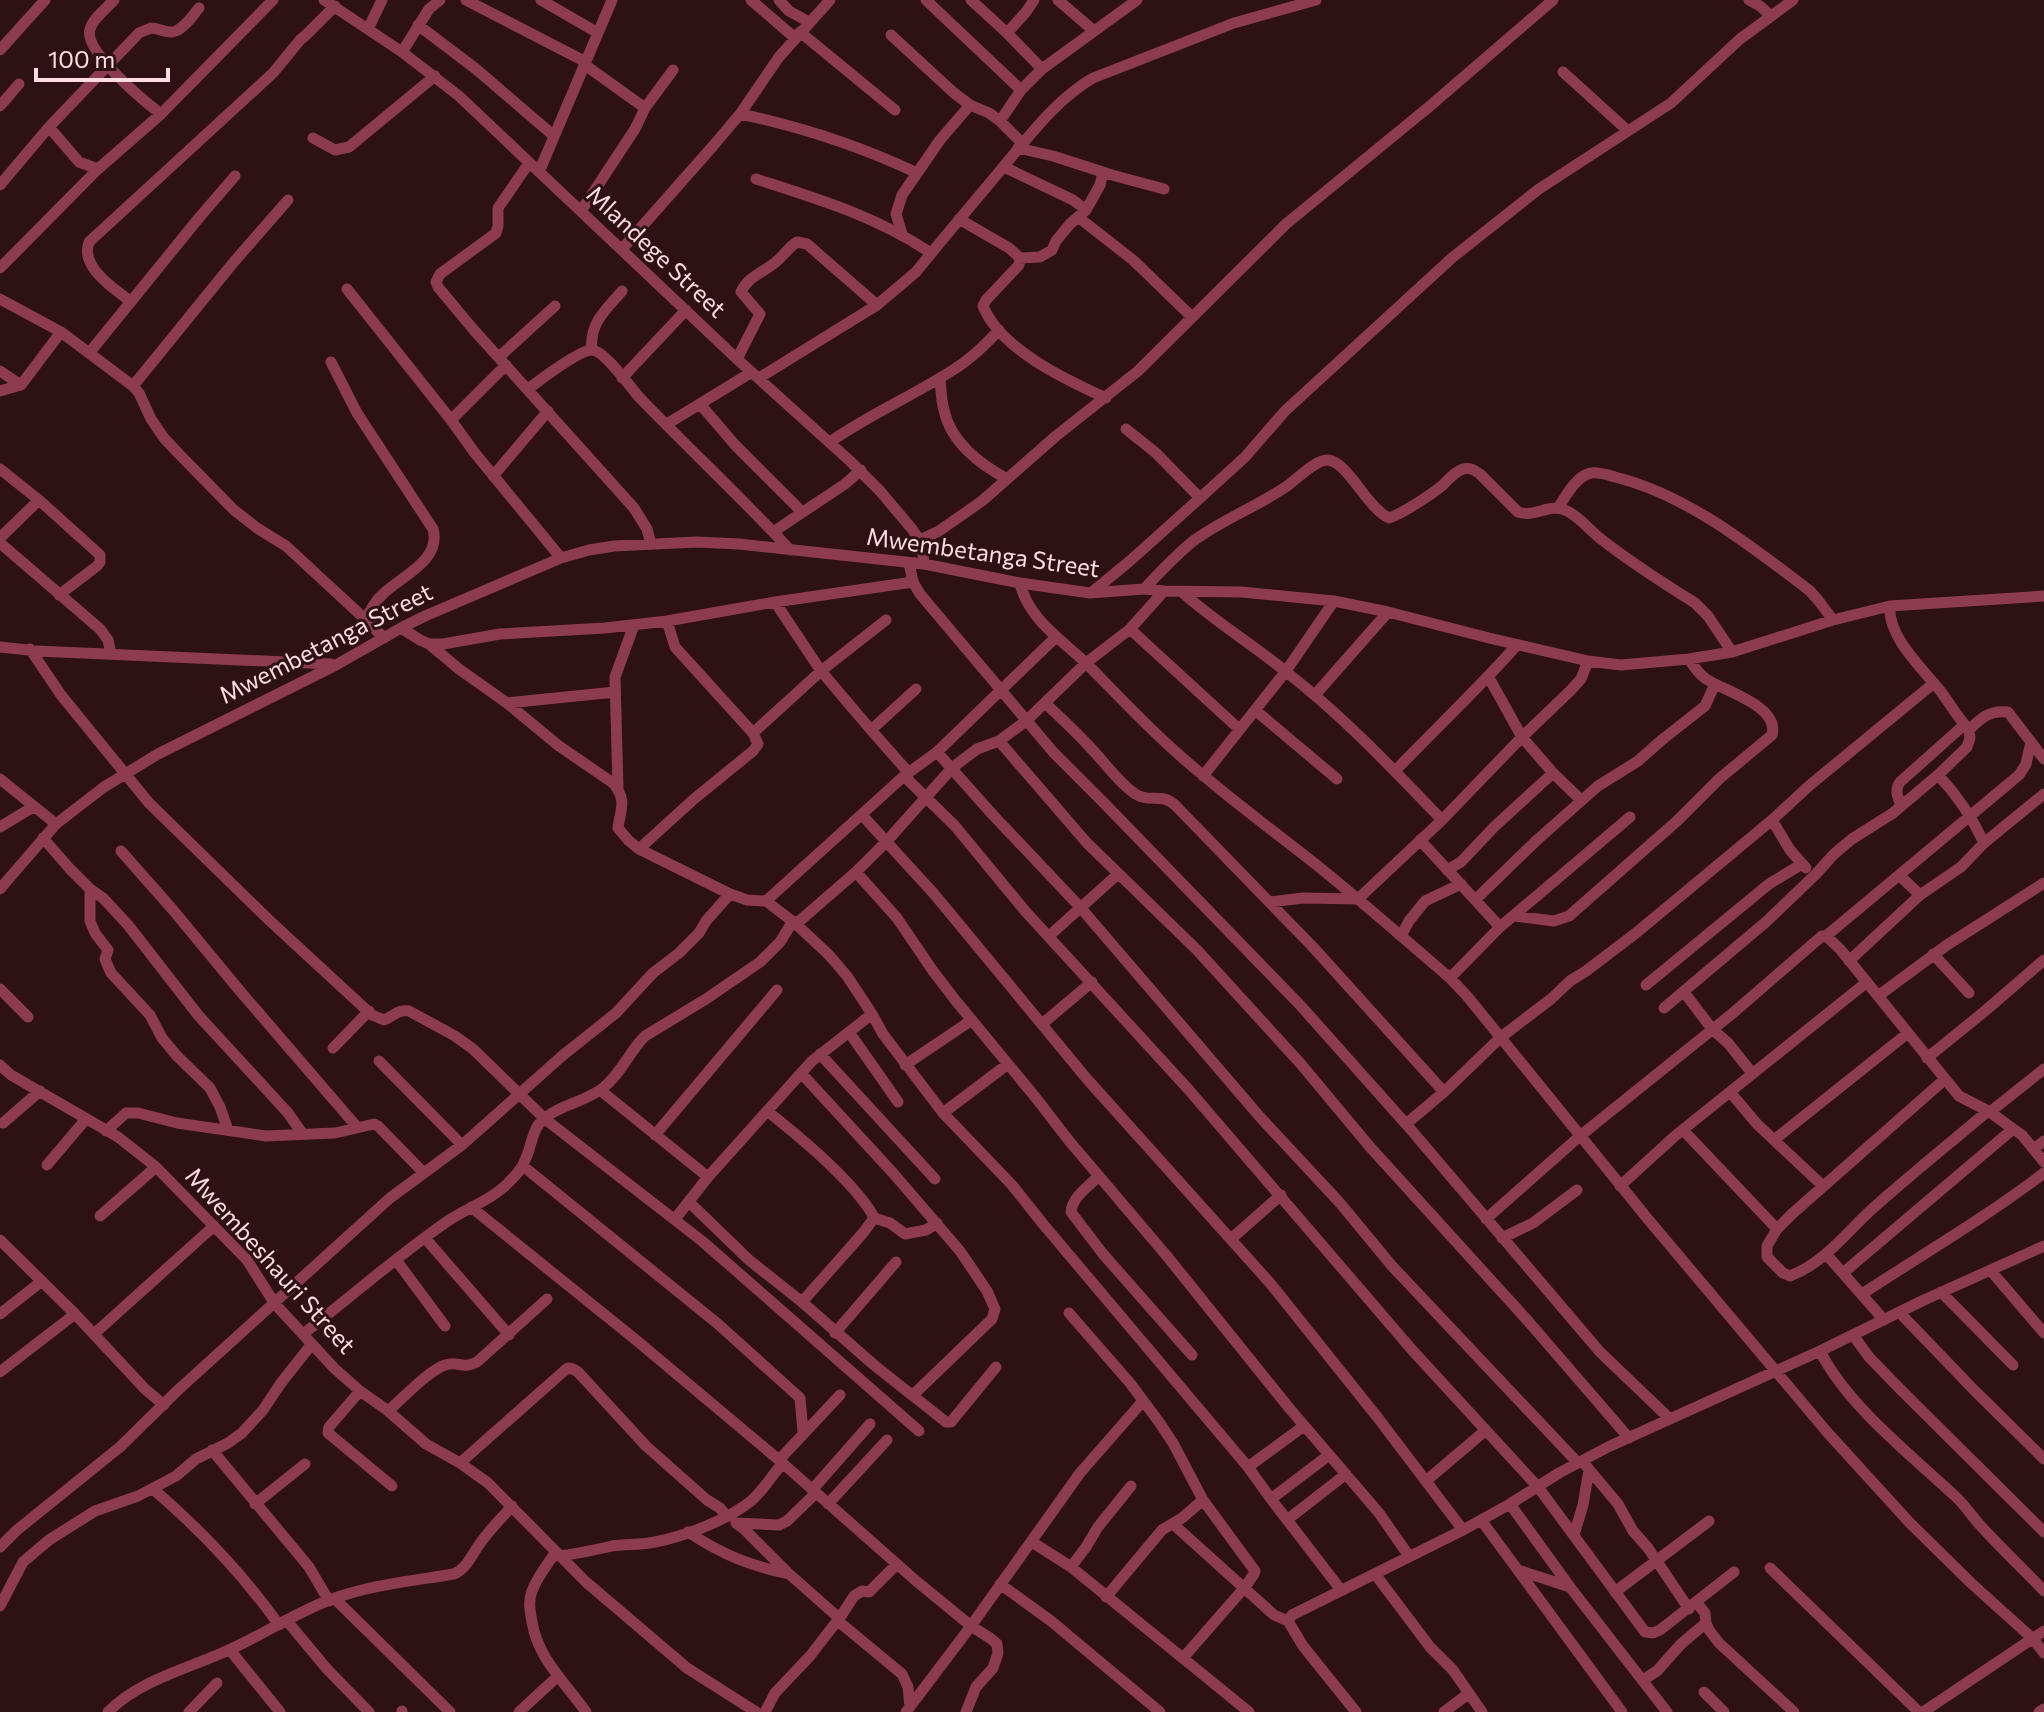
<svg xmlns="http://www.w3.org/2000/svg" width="2044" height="1712" font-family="Commissioner,sans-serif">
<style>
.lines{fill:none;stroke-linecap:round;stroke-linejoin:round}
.minor{stroke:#8c3b50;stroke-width:11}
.labels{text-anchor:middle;stroke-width:6;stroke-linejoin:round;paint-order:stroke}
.street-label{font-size:24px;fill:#ffdce3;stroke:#2d1114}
</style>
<rect width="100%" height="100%" fill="#2d1114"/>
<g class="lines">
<path class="minor" d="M114 0C107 8 93 18 90 29 83 51 144 101 161 114
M324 0 402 52 459 96 737 359 850 461 880 491 912 529 922 544 924 564
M466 0 586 62
M541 0 598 33
M751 0 795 38
M779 0 789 11 809 22
M926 0 1021 90
M971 0 1007 33 1042 69
M1058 0 1094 31
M1749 0 1760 6 1771 16
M418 25 476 69 554 136
M368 29 382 0
M800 32 895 110
M1007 33 1026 12 1034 0
M891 35 954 93 970 105 989 113 1000 121 1023 144
M0 50 45 0
M402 52 429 9 440 0
M585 65 645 108
M1563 72 1627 130
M0 106 19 84
M740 114C802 127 860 146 917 173
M1000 121 1021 90 1042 69 1137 0
M49 127 79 162 98 169
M313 138 335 150 349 147 435 76
M1018 148 1053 156 1112 175 1164 189
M529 163 498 208V226L496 233 440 274 436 282 438 287 473 329 634 508 647 529 651 544
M1004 167 1073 200 1086 210
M539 172 612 0
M756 179C818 199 876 216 931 253
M0 185 49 127 139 33 151 28C158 28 165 33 172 32 183 31 192 16 199 8
M581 211 635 129 645 108 673 70
M1078 217 1133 260 1192 317
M959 219 1009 248 1020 258 1019 265 986 300 983 306C1000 349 1066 380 1106 398
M902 234 896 214 902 195 940 140 970 105
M622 249 713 146 740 114 779 57 830 0
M1020 258 1040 257 1052 250 1056 241 1070 224 1086 210 1100 185 1103 172
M0 268 98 169 161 114 273 0
M347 289 451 420 474 452 561 558
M0 299 61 332 133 386 139 393 151 419 164 438 178 453 234 510 257 528 286 546 365 619 384 638
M131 302C114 288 80 268 89 242L273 73 300 40 307 34 335 6
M592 350C589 323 606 310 622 291
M90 352 198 219 235 176
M499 357 555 306
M737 359 760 314 741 292C748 276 765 272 777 261 784 255 789 247 797 242L807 244 877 305
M331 362 357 413 433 529C442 562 398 577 380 597 374 603 370 612 365 619
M0 371 21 385
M622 378 686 310
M759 378 877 305 916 272C945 236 975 201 1004 166 1030 135 1058 98 1093 78L1234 23 1316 0
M940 378C941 388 941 400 944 410 951 443 980 464 1007 479
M133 386 233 263 288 200
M528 389C540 380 578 351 591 350 603 349 629 385 638 396 688 448 741 497 790 550
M0 391 21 385 61 332
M700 404 736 446 802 512
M451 420 506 365
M667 424 752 372
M1126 429 1156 453 1200 498
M830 442C870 414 915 395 956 368 972 358 986 344 999 330
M0 469 39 500 100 555V562L97 566 59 595
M493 476 548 411
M1558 508C1566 496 1576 476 1591 473 1599 472 1608 475 1615 477 1688 495 1752 547 1810 591L1818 600 1833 620
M773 532 845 484 861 470
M0 538 39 500
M920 540 939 531 982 501 1056 436 1138 371 1286 224 1430 106 1553 0
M0 543 100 629 108 640 111 654
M909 563 913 582 920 594 1054 753 1104 803 1300 1005 1406 1124 1600 1352 1670 1419
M1020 583C1028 620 1064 641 1089 666 1126 704 1163 743 1204 776 1243 809 1284 839 1324 871 1367 906 1408 942 1450 978L1467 996 1647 1218 1827 1432 1909 1522 1971 1583 2032 1638 2044 1653
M1144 589C1159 573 1175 556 1192 542 1221 520 1257 507 1287 486 1297 479 1316 459 1328 460 1348 462 1367 508 1389 518 1402 514 1432 494 1443 485 1449 479 1454 472 1463 469 1470 467 1474 470 1480 474L1518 512C1536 518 1550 502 1567 511 1580 517 1589 530 1601 539 1630 562 1663 583 1695 603L1708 616 1732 652
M1182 592C1215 622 1251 643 1285 671 1342 715 1392 768 1442 820
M1091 593 1131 560 1200 498 1245 457 1285 411 1453 257 1539 189 1671 103 1740 39 1793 0
M775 602 821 671 871 730 909 773
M401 628 420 640 429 644H443L500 634 605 628 667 621 775 602 913 582
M1130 629 1239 729
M429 644 459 669 507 703 559 746 613 783C628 801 620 810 618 828L629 841 639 849 730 894 747 900 766 901 904 776 937 752 1056 637
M0 647 37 651 331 664
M30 649 61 695 149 803 270 921 372 1015 384 1020C394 1016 398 1009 409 1011L455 1036 473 1049 545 1119 702 1241 919 1431
M1488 676 1522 737 1553 773 1581 800
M1315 695 1388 612
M507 703 615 692
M1046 704C1060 717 1074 730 1087 744 1102 759 1114 777 1130 790 1148 806 1160 791 1175 805L1312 946 1444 1092
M1255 710 1337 779
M871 730 916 689
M1969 730C1981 718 1989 710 2008 712L2044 759
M753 733 821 671 886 620
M999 741 1087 843 1197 950 1300 1063 1370 1147 1528 1321 1629 1438
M937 752 992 814 1080 907 1260 1117 1340 1203 1392 1266 1578 1463
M1395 771C1435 729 1478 689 1517 645
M1938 775C1958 796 1972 817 1984 843
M904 776 955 826 1026 912 1189 1090 1413 1351 1538 1487 1645 1632 1653 1633 1660 1630 1734 1572
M1203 776 1286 671 1334 601
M0 779 56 824
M618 788 615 677 634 625
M1901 806C1898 797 1894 791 1900 782L1964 725
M862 815 935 895 1087 1079 1270 1283 1378 1418 1463 1530
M1772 820 1790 850 1806 868
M0 827 33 807
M43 838 70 869 90 889 103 898 128 925 198 1015 288 1113 302 1133
M1420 840 1500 927
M639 849 694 799 753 751 758 744 753 733 675 647 667 621
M121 851 173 910 240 991 357 1127
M1447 870 1461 862 1494 827 1553 773
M856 872 897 918 933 971 956 1001 1036 1098 1070 1142 1166 1255 1290 1409 1379 1513 1409 1556
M1899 875 1920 895
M0 889 56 824 104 787 158 754 336 665 401 628 425 616 561 558 589 550 614 546 697 542 739 544 924 564 1020 583 1090 593 1144 589 1164 591 1242 592 1334 601 1388 612 1489 638 1588 661 1621 665 1689 659 1732 652 1833 620 1890 606 2044 596
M90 889V921L95 933 108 950 105 959 111 973 150 1015 162 1038 177 1056 210 1088 220 1107 228 1130
M1475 900 1537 840 1598 786 1638 761 1663 739 1705 706 1715 684
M766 901 796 924 829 955 847 976 872 1014 883 1034 943 1113 1012 1185 1043 1224 1248 1467 1271 1499 1341 1590
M1270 902 1303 898 1358 899 1442 820 1522 737 1570 691 1581 679 1588 661
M1514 916 1554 921 1569 916 1677 821 1719 779 1772 735C1780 706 1724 691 1706 679 1699 674 1694 667 1689 659
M796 924 856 872 887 841 952 768 977 749 999 741 1026 721 1086 663 1130 629 1164 591
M1049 936 1118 874
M1401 936 1409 921 1425 901 1461 884
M1826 936 2019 775 2026 764 2031 742
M1933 954 1969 993
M1849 961 1920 895 1961 867 1984 843 2044 794
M1450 978 1500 927 1630 817
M1646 985 1769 884 1802 864
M0 989 28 1017
M1684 992 1712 1029 1728 1043 1752 1073
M1878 996 1947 945 2044 883
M1664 1008 1767 921 1815 875 1834 854 1852 839 1893 813 1938 775 1967 747 1970 738 1969 730C1959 719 1951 706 1942 693 1925 671 1887 637 1890 606
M1042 1024 1092 982
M849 1032 898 1102
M333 1048 369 1011
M820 1054 935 1179
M1927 1058 1985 1011 2044 960
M379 1061 462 1145
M0 1065 11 1075 118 1137 156 1167 247 1260 275 1304 334 1368 360 1391 387 1410 426 1444 460 1463 488 1483 586 1582 687 1668 756 1712
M905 1065 972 1020
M801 1073 893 1173 960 1251 987 1291 995 1309 992 1319 913 1395
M1944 1080 1793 1213 1777 1229 1767 1246V1257L1783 1273 1790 1276C1823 1264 1846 1233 1871 1210 1909 1176 1949 1144 1988 1111
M600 1090 708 1177
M1730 1092 1757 1124 1823 1186
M767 1111C799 1136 829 1161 856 1192 862 1200 870 1208 874 1218L863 1233 802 1302
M1990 1112 2044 1069
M943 1113 1008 1064
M3 1123 40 1091
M1406 1124 1444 1092 1501 1037 1551 999 1570 981 1586 971 1636 933 1772 820 1810 785 1934 683
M1683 1130 1777 1229
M106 1131 126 1113H138L177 1123 266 1136 335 1133 374 1124 378 1126 424 1173
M655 1135 777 990
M1774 1140 1908 1033
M2034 1149 2044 1141
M47 1165 86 1119
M523 1166 718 1324 800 1398 803 1432
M1099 1176C1089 1186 1072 1197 1071 1212L1103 1254 1192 1355
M1620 1186 1675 1136 1867 982
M689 1202 749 1260 802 1302 874 1365 946 1422H951L996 1367
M471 1207 636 1340 779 1460 915 1580 971 1626 990 1638 997 1644 998 1653 993 1668 976 1687 966 1712
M100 1216 156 1167
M874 1218 890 1223 905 1234 926 1230 937 1223
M675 1219 708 1177 812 1061 872 1014
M1486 1219 1580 1136 1733 1013 1822 936H1826L1840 949 1959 1096 1990 1112 2013 1129 2022 1135 2044 1162
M425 1238 509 1335
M1502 1238 1533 1223 1577 1190
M1231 1239 1281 1195
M0 1240 75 1314 145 1389 164 1405
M1826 1254 1884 1320
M396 1260 445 1326
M1991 1271 2044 1333
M1843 1273 2013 1129
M1941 1292 2013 1365
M1862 1294C1923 1254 1986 1217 2044 1173
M1899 1312 1974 1390 2044 1459
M1069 1313 1130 1383 1159 1422 1173 1443 1203 1500 1255 1571 1254 1574 1245 1587 1183 1658
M0 1314 42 1281
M835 1333 896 1262
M94 1334 214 1226
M303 1334C349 1298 394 1259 442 1225 462 1210 486 1203 504 1187 513 1178 522 1170 526 1158 531 1147 532 1133 539 1124 555 1105 584 1103 603 1088 621 1074 629 1052 645 1036L706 999 760 962 780 942 793 921
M1853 1335 1869 1357 1900 1389 2044 1532
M1820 1351C1847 1405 1911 1455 1955 1496 1964 1504 1971 1515 1979 1524 2000 1547 2023 1569 2044 1591
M0 1372 75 1314
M360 1391 329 1427 328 1433 392 1486
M388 1411C403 1398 428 1371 445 1365 459 1360 460 1370 477 1362L547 1299
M212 1450 309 1567 329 1601
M779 1460 840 1395
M1582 1461 1618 1504 1633 1531 1648 1548 1689 1609
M460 1463 564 1371 568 1368 573 1369 578 1372 646 1446 707 1500 720 1508 727 1517
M1248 1467 1304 1426
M1426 1481 1486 1430
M153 1489C201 1530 242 1573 279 1625
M812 1490 870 1424
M1271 1499 1329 1455
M255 1504 305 1464
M828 1504 887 1440
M1510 1504 1570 1587 1667 1712
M1287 1520 1346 1474
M1481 1520 1622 1712
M736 1523 744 1529 787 1572 839 1618
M736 1523 779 1525 787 1521 816 1493
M1173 1524 1274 1615 1288 1621 1303 1646 1356 1712
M688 1532C723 1555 748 1565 789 1574
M1574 1535 1583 1505 1589 1470
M1032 1542 1071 1567 1249 1712
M0 1547 17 1530 120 1447 178 1390 390 1198 462 1145 562 1056 616 1013 653 973 679 953 699 933 706 921 730 894
M555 1553C547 1565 537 1577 532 1591 528 1601 530 1611 532 1622 538 1659 565 1682 586 1712
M558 1556C577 1554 594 1550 612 1546 627 1544 641 1545 655 1542 686 1536 727 1520 751 1501 763 1491 772 1475 783 1463
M1071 1567 1086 1547 1098 1527 1131 1486
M1770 1568 1919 1712
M1521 1571 1570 1587
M1375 1574 1430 1647 1453 1670 1482 1712
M1000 1584 1051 1621 1160 1712
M1615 1592 1709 1521
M1106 1597 1162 1530 1182 1518 1203 1500
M335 1599 450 1712
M0 1606 23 1562 49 1540 95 1511 138 1496 176 1476 196 1459 228 1443 242 1433 263 1410 281 1383 311 1345
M287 1621 327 1669 369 1712
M838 1621 902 1674 908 1687 910 1707
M1288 1621 1292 1615 1463 1530 1510 1504 1559 1473 1608 1447 1820 1351 1924 1300 2044 1246
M1706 1623 1709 1630 1719 1643 1794 1712
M230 1650 280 1712
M1643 1680 1657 1671 1681 1644 1706 1623 1705 1613 1696 1602
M1704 1692 1724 1712
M402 1711V1712
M108 1712C139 1681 183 1670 222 1653 258 1638 291 1615 327 1601 368 1585 412 1581 454 1574 467 1568 471 1556 479 1545 488 1531 501 1519 512 1506
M189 1712 217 1683
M519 1712 558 1676
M765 1712 775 1693 810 1656 841 1616 854 1596 862 1591 869 1592 897 1564
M906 1712 971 1626 1080 1473 1143 1401
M1444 1712 1468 1694
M1923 1712 2044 1631
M2039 1712 2044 1709"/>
</g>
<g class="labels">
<g class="street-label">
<text transform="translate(656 252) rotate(43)" y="8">Mlandege Street</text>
<text transform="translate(983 553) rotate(8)" y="8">Mwembetanga Street</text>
<text transform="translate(326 644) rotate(-27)" y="8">Mwembetanga Street</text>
<text transform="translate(270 1261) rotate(48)" y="8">Mwembeshauri Street</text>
</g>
</g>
<path d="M36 68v12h132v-12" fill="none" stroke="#ffdce3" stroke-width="4"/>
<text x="48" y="68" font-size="24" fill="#ffdce3" stroke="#2d1114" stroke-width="6" paint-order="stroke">100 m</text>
</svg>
